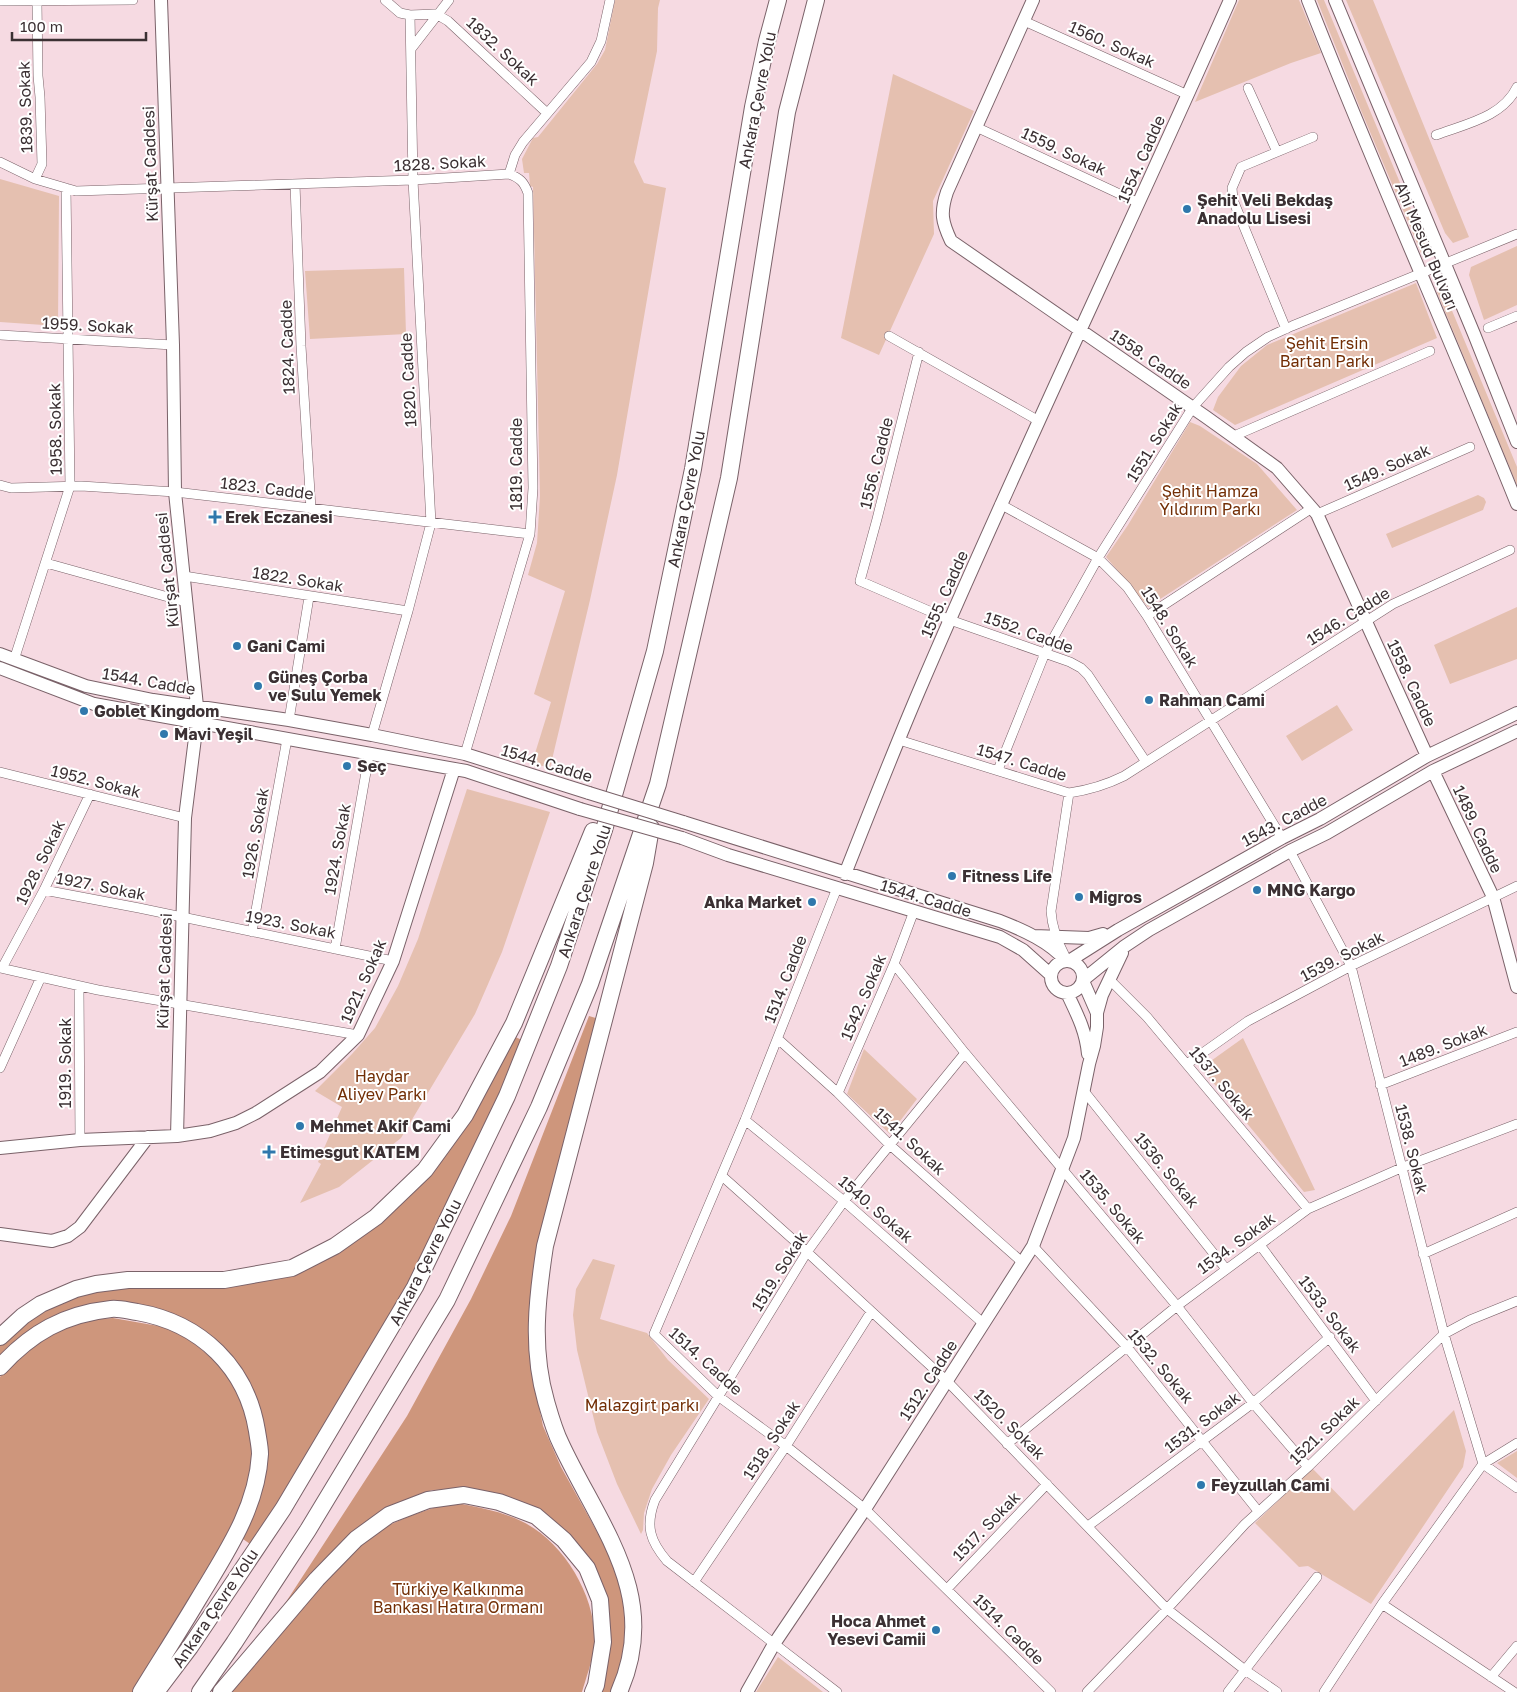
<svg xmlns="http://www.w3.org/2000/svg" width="1517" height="1692" font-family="'Golos Text',sans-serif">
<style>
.green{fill:#e5c0b0}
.forest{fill:#ce967c}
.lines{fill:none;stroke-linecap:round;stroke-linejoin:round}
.street-casing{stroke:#7a6269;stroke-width:10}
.secondary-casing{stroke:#7a6269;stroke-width:14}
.highway-casing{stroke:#7a6269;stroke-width:18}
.street{stroke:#fff;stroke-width:9}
.secondary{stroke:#fff;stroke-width:12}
.highway{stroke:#fff;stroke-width:16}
.secondary-bridge-casing{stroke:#7a6269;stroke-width:14;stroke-linecap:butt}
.secondary-bridge{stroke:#fff;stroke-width:12}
.poi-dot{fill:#2f78ac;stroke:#fff;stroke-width:2}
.labels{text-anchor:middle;stroke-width:4;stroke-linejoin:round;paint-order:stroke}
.street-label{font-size:16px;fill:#3b3033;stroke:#fff}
.poi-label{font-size:16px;font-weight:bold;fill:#3b3033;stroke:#fff;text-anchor:start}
.park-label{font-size:16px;fill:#722e05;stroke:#fff}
</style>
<rect width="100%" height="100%" fill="#f6dae2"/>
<path class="green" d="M615 0H660L658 8 657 51 634 162 644 183 666 188 617 475 590 600 550 768 532 763 551 702 534 694 565 591 528 575 537 543 540 496 533 187 530 186 529 173H524L522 159 533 138 538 137 597 64 605 50Z
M1239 0H1299L1321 53 1291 63 1195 102Z
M1317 0H1324L1428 250 1421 253 1360 108Z
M1346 0H1373L1469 237 1453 243 1445 233Z
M893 74 974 111 933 201 934 234 879 355 841 338Z
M0 179 59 196 58 326 0 322Z
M1517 246V305L1484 320 1469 275 1471 267Z
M404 268 406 334 310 339 305 271Z
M1416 283 1437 338 1235 425 1213 410 1218 397 1241 366 1267 345Z
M1443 289 1517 467V485L1437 292Z
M1190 422 1200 426 1257 464 1297 510 1148 607 1106 557 1128 525Z
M1478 495 1484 498 1486 502 1483 510 1392 548 1386 534Z
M1517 607V659L1450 684 1434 645Z
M1337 705 1353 730 1302 761 1286 736Z
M467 789 550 812 502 952 475 1014 401 1138 339 1187 300 1203 321 1164 318 1162 342 1107 315 1091 352 1054 375 1028 398 986 418 939Z
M1243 1038 1315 1190 1304 1192 1201 1068Z
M864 1049 917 1099 890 1134 847 1094Z
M593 1259 615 1265 600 1319 647 1333 668 1360 709 1399 671 1455 652 1489 644 1513 643 1530 641 1534 617 1484 597 1432 577 1350 573 1315 576 1289Z
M1454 1410 1466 1451 1463 1467 1371 1604 1308 1566 1299 1567 1255 1523 1312 1468 1354 1511Z
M1517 1451V1478L1497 1463Z
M778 1657 823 1692H756Z"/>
<path class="forest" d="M589 1016 599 1019 557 1179 534 1383 543 1426 561 1467 610 1555 626 1597 627 1645 615 1692H596L604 1599 530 1508 497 1493 472 1489 432 1490 391 1506 285 1606 284 1605 407 1416 471 1299 511 1216Z
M513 1036 522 1040 511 1068 416 1273 288 1488 250 1544 243 1539 260 1496 258 1411 190 1326 80 1312 0 1364V1345L43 1310 80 1292 316 1262 389 1213Z
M113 1318 164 1327 189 1339 214 1360 228 1376 247 1411 257 1459 240 1523 135 1692H0V1377C21 1351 56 1326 90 1320 97 1319 105 1319 113 1318Z
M462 1504C482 1508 503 1512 521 1521 564 1541 599 1600 594 1647 592 1662 586 1678 582 1692H230L250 1667 325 1582 366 1539 389 1525 410 1516 436 1507Z"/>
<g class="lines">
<g class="street-casing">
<path id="street" d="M385 0 400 13 410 15 436 14 448 21 547 113
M0 1 133 0
M1024 21 1188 95
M411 49 449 0
M1248 88 1277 152
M976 127 1139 203
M1436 135C1465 124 1503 117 1517 87
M0 162 35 179 76 191 413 180 509 174C520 178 524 182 528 193L533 488 530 534 465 754
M509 174 515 155 523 142 591 62 601 41 610 0
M35 179 42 164 40 97 38 76 37 2
M295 184 301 346 311 509
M1488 328 1517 316
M1286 329 1233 200 1232 188 1241 167 1313 137
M0 335 173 345
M889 336 1039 421
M919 352 877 519 860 581 950 620 1070 662 1081 668 1088 675 1146 762
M1234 436 1430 351
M0 485 11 488 81 486 175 492 530 534
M1000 504 1098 558 1127 587 1147 616 1282 838
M1317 514 1470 447
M46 563 186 602
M184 576 408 611
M1147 616 1312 508
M14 660 70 486 66 188
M289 720 309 597
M372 735 408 611 431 523 413 180 410 15
M899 740 1069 793C1089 790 1106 785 1124 776L1393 604 1510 550
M998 770 1045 653 1098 558 1193 407 1229 367 1246 352 1268 337 1292 326 1517 234
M0 772 185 818
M1290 851 1351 966 1444 1334 1483 1464 1517 1488
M837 888 745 1120 654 1334 718 1396 786 1446 865 1509 1051 1692
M44 890 139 908 393 961
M252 932 287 739
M335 949 369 755
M1065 956C1057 941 1052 928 1051 911L1069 793
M894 964 965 1053 1177 1306 1253 1403 1308 1467
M0 968 98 990 358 1035
M2 968 44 890 90 794
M1109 979 1147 1017 1308 1209
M79 986 80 1140
M778 1039 838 1093 890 1145 1023 1263
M1187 1064 1248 1021 1351 966 1517 886
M0 1068 41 977
M1380 1085 1517 1032
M1084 1091 1226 1269
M838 1093 894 964 914 911
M745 1120 844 1201 984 1324
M722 1176 807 1252 947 1381 1167 1609 1245 1670 1277 1692
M1260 1245 1376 1401
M1033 1246 1127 1347 1258 1511
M1423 1254 1517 1212
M1007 1444 1177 1306 1308 1209 1401 1168 1517 1124
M1088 1526 1253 1403 1330 1337
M694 1582 786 1446 871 1312
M947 1589 1047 1484
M1382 1604 1514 1692
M1491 1677 1517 1646
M837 1692 667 1561C650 1541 645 1526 655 1500L807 1252 844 1201 965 1053
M1087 1692 1167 1609 1245 1524 1308 1467 1444 1334 1470 1320 1517 1301
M1228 1692 1317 1577
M1324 1692 1382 1604 1483 1464 1517 1443"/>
</g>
<g class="secondary-casing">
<path id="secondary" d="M161 0 173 345 175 492 197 706V722L185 818 177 1136
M1033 0 947 192C940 213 942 222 951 241L1206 417 1277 468 1317 514 1427 756
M1308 0C1374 169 1449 335 1517 504
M1335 0 1474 334 1517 442
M0 654 86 686 153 700 289 720 372 735 465 754 589 793
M0 668 94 704 466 771 580 809
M1433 771 1493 897 1517 987
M683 822 1000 921C1023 930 1050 942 1066 961
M682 838 728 855 1000 937 1023 950 1051 975
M845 874C869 813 893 752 919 691 1018 459 1128 231 1230 0
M1034 936 1089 938 1103 934
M1051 977a16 16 0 1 1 32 0a16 16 0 1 1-32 0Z
M1069 961 1118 930 1282 838 1320 819 1427 756 1517 713
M1083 980 1125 946 1149 930 1290 851 1327 833 1433 771 1517 731
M1067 993C1077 1014 1086 1031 1088 1054
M1097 1013 1102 995 1122 953
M0 1148 80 1140 177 1136 210 1131 236 1123 256 1113 320 1072 358 1035 393 961 454 769
M0 1234 52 1241 68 1236 80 1227 148 1137
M747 1692 774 1644 865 1509 1033 1246 1074 1138 1089 1064 1094 1046 1097 1027V1013L1083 981"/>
</g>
<g class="highway-casing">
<path id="highway" d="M0 1337 23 1316 41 1304 76 1289 96 1284 128 1280H224L292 1268 335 1246 376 1217 425 1170 465 1115 514 1023 593 831
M0 1367C31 1333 64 1314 111 1309 119 1308 129 1311 137 1312 201 1323 247 1368 257 1431 258 1438 260 1447 260 1454 257 1508 226 1553 199 1598 180 1630 160 1661 141 1692
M156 1692 190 1647 283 1509 415 1287 507 1096 559 966 604 830 655 651 693 469 753 107 767 41 778 0
M200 1692 234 1643 308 1530 447 1300 539 1107 590 984 658 784 729 478 787 112 816 0
M221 1692 317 1579 356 1539 389 1515 428 1500 464 1495 499 1502 536 1516 564 1540 587 1568 600 1600 603 1642 596 1685 593 1692
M619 1692C662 1596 599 1526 561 1444 554 1430 550 1415 546 1401 531 1349 537 1298 545 1246L645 863 651 828"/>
</g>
<use href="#street" class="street"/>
<use href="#secondary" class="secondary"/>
<use href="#highway" class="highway"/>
<g class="secondary-bridge-casing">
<path id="secondary-bridge" d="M589 793 683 822
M580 809 682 838"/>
</g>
<use href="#secondary-bridge" class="secondary-bridge"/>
</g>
<g class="poi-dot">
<circle cx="1187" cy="209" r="5"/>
<path d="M212.5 509.5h5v5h5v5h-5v5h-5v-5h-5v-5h5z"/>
<circle cx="237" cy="646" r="5"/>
<circle cx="258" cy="686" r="5"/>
<circle cx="1149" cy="700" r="5"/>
<circle cx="84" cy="711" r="5"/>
<circle cx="164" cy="734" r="5"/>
<circle cx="347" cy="766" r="5"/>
<circle cx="952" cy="876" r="5"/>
<circle cx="1257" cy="890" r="5"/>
<circle cx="1079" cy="897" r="5"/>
<circle cx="812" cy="902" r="5"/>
<circle cx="300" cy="1126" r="5"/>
<path d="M266.5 1144.5h5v5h5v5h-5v5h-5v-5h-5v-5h5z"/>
<circle cx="1201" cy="1485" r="5"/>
<circle cx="936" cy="1630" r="5"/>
</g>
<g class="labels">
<g class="street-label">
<text transform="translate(1112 44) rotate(24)" y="6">1560. Sokak</text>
<text transform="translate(503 51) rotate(43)" y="6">1832. Sokak</text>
<text transform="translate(757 100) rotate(-79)" y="6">Ankara Çevre Yolu</text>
<text transform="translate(25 107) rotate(-92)" y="6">1839. Sokak</text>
<text transform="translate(1064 151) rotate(25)" y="6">1559. Sokak</text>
<text transform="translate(1141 159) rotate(-66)" y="6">1554. Cadde</text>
<text transform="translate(440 163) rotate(-3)" y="6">1828. Sokak</text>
<text transform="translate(150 164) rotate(-92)" y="6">Kürşat Caddesi</text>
<text transform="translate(1427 246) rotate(67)" y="6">Ahi Mesud Bulvarı</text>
<text transform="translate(88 325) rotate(3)" y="6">1959. Sokak</text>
<text transform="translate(287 347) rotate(-92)" y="6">1824. Cadde</text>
<text transform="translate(1151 359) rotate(34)" y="6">1558. Cadde</text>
<text transform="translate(408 380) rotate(-93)" y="6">1820. Cadde</text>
<text transform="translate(55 429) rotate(-91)" y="6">1958. Sokak</text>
<text transform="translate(1154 442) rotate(-58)" y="6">1551. Sokak</text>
<text transform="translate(876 463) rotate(-76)" y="6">1556. Cadde</text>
<text transform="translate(516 464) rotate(-90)" y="6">1819. Cadde</text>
<text transform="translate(1387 467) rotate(-24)" y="6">1549. Sokak</text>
<text transform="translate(267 488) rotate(7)" y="6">1823. Cadde</text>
<text transform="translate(686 499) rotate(-79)" y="6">Ankara Çevre Yolu</text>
<text transform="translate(167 570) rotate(-96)" y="6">Kürşat Caddesi</text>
<text transform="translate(298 579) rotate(9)" y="6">1822. Sokak</text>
<text transform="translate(944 594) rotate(-66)" y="6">1555. Cadde</text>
<text transform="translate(1348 616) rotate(-32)" y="6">1546. Cadde</text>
<text transform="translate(1170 627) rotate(58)" y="6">1548. Sokak</text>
<text transform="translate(1029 632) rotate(20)" y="6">1552. Cadde</text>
<text transform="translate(149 681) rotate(10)" y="6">1544. Cadde</text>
<text transform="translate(1412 683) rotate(65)" y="6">1558. Cadde</text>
<text transform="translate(1022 762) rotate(17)" y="6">1547. Cadde</text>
<text transform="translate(547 763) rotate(17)" y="6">1544. Cadde</text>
<text transform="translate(96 781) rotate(14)" y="6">1952. Sokak</text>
<text transform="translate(1284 820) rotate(-28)" y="6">1543. Cadde</text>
<text transform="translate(1478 829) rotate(65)" y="6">1489. Cadde</text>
<text transform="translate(255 833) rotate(-80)" y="6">1926. Sokak</text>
<text transform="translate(337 849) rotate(-80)" y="6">1924. Sokak</text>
<text transform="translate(40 862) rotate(-64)" y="6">1928. Sokak</text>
<text transform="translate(101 886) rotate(11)" y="6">1927. Sokak</text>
<text transform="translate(584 891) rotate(-72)" y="6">Ankara Çevre Yolu</text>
<text transform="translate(926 898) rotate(17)" y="6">1544. Cadde</text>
<text transform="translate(291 924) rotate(11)" y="6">1923. Sokak</text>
<text transform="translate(1342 956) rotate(-27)" y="6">1539. Sokak</text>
<text transform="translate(164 971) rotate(-88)" y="6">Kürşat Caddesi</text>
<text transform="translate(785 979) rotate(-69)" y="6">1514. Cadde</text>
<text transform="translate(363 981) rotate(-66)" y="6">1921. Sokak</text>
<text transform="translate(863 997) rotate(-67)" y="6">1542. Sokak</text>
<text transform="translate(1443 1045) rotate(-21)" y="6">1489. Sokak</text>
<text transform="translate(65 1063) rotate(-90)" y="6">1919. Sokak</text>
<text transform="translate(1222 1083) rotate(50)" y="6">1537. Sokak</text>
<text transform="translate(910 1141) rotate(43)" y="6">1541. Sokak</text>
<text transform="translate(1412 1149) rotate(76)" y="6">1538. Sokak</text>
<text transform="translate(1167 1170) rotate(51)" y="6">1536. Sokak</text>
<text transform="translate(1113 1206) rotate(50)" y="6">1535. Sokak</text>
<text transform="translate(876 1209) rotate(41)" y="6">1540. Sokak</text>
<text transform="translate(1236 1243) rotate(-36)" y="6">1534. Sokak</text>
<text transform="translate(425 1262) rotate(-63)" y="6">Ankara Çevre Yolu</text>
<text transform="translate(779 1271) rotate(-58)" y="6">1519. Sokak</text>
<text transform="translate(1330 1314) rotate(53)" y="6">1533. Sokak</text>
<text transform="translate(706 1361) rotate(42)" y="6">1514. Cadde</text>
<text transform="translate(1161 1366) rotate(50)" y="6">1532. Sokak</text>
<text transform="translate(928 1380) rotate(-57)" y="6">1512. Cadde</text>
<text transform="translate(1202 1422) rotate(-37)" y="6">1531. Sokak</text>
<text transform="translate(1010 1424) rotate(45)" y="6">1520. Sokak</text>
<text transform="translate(1324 1430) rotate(-44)" y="6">1521. Sokak</text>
<text transform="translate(771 1440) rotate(-57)" y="6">1518. Sokak</text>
<text transform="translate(986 1526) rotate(-46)" y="6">1517. Sokak</text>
<text transform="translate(215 1608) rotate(-56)" y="6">Ankara Çevre Yolu</text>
<text transform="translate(1009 1629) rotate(45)" y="6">1514. Cadde</text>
</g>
<g class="poi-label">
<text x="1197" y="206">Şehit Veli Bekdaş<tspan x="1197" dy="18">Anadolu Lisesi</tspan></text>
<text x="225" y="523">Erek Eczanesi</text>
<text x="247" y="652">Gani Cami</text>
<text x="268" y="683">Güneş Çorba<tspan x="268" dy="18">ve Sulu Yemek</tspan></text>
<text x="1159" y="706">Rahman Cami</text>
<text x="94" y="717">Goblet Kingdom</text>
<text x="174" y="740">Mavi Yeşil</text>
<text x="357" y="772">Seç</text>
<text x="962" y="882">Fitness Life</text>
<text x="1267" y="896">MNG Kargo</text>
<text x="1089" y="903">Migros</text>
<text x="802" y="908" text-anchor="end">Anka Market</text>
<text x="310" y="1132">Mehmet Akif Cami</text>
<text x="280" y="1158">Etimesgut KATEM</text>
<text x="1211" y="1491">Feyzullah Cami</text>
<text x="926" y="1627" text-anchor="end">Hoca Ahmet<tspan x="926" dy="18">Yesevi Camii</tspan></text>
</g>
<g class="park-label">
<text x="1327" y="349">Şehit Ersin<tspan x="1327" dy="18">Bartan Parkı</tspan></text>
<text x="1210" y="497">Şehit Hamza<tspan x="1210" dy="18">Yıldırım Parkı</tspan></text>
<text x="382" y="1082">Haydar<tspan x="382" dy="18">Aliyev Parkı</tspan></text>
<text x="642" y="1411">Malazgirt parkı</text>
<text x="458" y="1595">Türkiye Kalkınma<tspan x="458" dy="18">Bankası Hatıra Ormanı</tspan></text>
</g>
</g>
<path d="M12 32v8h134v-8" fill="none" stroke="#3b3033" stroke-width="2.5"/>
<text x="20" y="32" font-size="15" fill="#3b3033" stroke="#ffffff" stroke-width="4" paint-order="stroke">100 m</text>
</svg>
